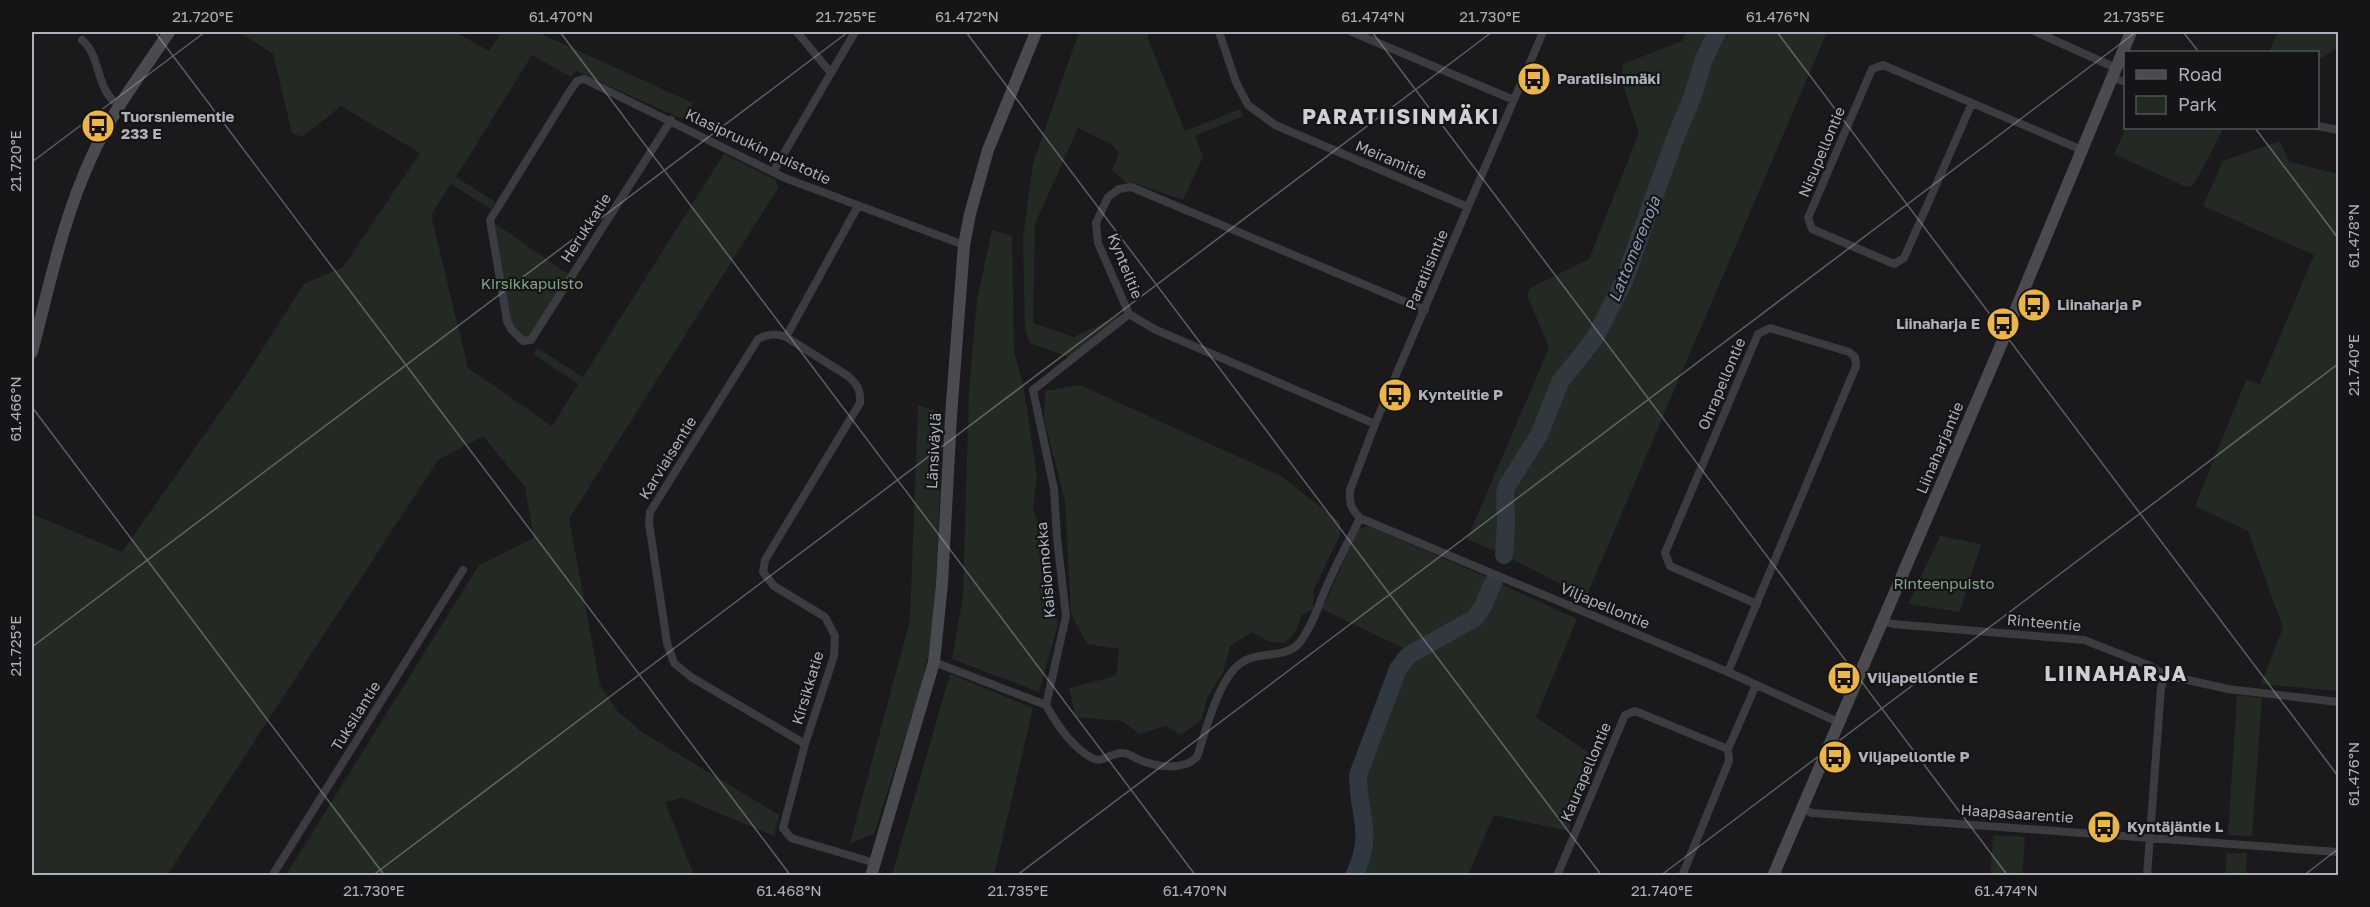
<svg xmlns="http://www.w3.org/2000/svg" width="2370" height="907" font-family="'Golos Text',sans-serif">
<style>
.green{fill:#222a23}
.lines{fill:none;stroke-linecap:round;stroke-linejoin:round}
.river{stroke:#303940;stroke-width:18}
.minor{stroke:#3b3c41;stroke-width:8}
.secondary{stroke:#494b51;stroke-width:12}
.ticks{fill:none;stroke:#adb1bb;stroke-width:1.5;stroke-opacity:0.45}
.labels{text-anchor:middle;stroke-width:4.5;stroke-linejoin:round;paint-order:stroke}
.poi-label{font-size:15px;font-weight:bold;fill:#adb1bb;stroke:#151517;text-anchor:start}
.street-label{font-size:15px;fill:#adb1bb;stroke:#151517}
.park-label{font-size:15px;fill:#84a687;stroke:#151517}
.water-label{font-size:16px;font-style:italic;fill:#859eb5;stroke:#151517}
.district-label{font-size:21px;font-weight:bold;letter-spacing:1.5px;fill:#ced0d7;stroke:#151517}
.neatline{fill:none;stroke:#adb1bb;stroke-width:2}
.ticks-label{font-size:15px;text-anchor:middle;fill:#adb1bb}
</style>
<rect width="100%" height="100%" fill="#1a1a1c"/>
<path class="green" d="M239 32H455L489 51 502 32H537L693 103 684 120 576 71 571 77 532 55 456 177 495 202 491 209 451 184 431 215 468 368 552 426 578 384 533 354 537 348 583 377 724 154 776 180 778 188 569 519 600 685 618 712 642 732 779 815 774 836 683 798 665 802 694 875H286L479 565 534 538 525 487 483 436 438 460 167 875H32V514L122 552 244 378 304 284 343 267 420 153 341 106 302 137 292 133 273 54Z
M1079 32H1149L1147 36 1185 131 1240 109 1243 116 1195 136 1203 157 1183 200 1140 185 1127 183 1112 170 1119 154 1113 145 1078 128 1035 224 1033 323 1074 337 1120 315V317L1069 357 1030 343 1025 330 1023 238 1033 163Z
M1686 32H1827L1586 597 1504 555 1467 539 1549 348 1527 295 1530 288 1589 259 1639 133 1621 79 1623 64 1682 41Z
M2278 32H2338V47L2318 61V52H2269Z
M2126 128H2216L2223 129 2196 181 2192 186 2186 187 2114 154Z
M2280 141 2289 162 2338 174V691L2261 684 2283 628 2248 531 2195 506 2246 380 2260 384 2314 255 2203 206 2223 161Z
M490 220 571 276 531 340 523 341 511 329Z
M992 230 1012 236 1014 352 1023 384 1037 476 1033 509 1050 561 1058 624 1039 692 952 659 963 596 969 390 977 300Z
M1080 385 1281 476 1340 522V535L1314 589 1313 609 1302 615 1296 631 1285 643 1270 642 1252 632 1230 646 1223 673 1207 698 1202 719 1181 735 1166 726 1139 734 1122 721 1076 717 1069 688 1116 676 1119 649 1087 644 1071 614 1065 501 1044 419 1045 391Z
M918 405 943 414 935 604 929 652 920 690 874 834 850 843 910 620Z
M1368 526 1489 578 1478 604 1470 615 1405 649 1322 609 1358 530Z
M1940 536 1981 544 1960 612 1908 604Z
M1499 583 1577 619 1536 717 1598 759 1568 831 1494 815 1468 875H1360C1370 853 1370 833 1365 809 1364 800 1361 790 1362 781 1364 753 1385 709 1397 682 1414 646 1449 647 1475 622 1487 611 1492 596 1499 583Z
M950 674 1033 708 994 875H892Z
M2237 695 2262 698 2252 836 2228 835Z
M1993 835 2025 837 2022 875H1990Z
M2227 853H2247L2246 875H2225Z"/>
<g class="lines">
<path class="river" d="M1504 555 1506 522 1505 493 1507 486 1540 433 1560 382 1595 338 1624 281 1674 141 1692 98 1704 59 1717 32
M1354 876C1375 832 1358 817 1358 775L1398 669 1407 657 1416 651 1475 618 1483 606 1494 581"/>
<path class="minor" d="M797 32 830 72
M1219 32 1236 82 1248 105 1275 125 1468 207
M1352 32 1514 100
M1543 32 1375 424 1350 490C1349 503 1351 509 1360 518L1728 672 1838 722
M2036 32 2116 68
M82 40C99 54 96 79 109 96 112 100 116 103 120 106
M2111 78 2126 82
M1972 103 1904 258 1894 264 1812 229 1808 218 1872 69 1883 65 2082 150
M671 120 531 340 523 341 511 329 507 321 490 220 568 94 577 81 584 79 785 178 964 245
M2318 126 2338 130
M773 172 855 32
M1129 314 1033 390 1054 489 1057 538 1066 616 1046 705C1056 723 1073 748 1092 758 1103 764 1111 752 1123 753 1129 753 1134 758 1140 760 1157 767 1183 771 1197 757 1206 731 1218 679 1241 663 1259 650 1286 660 1300 642 1313 625 1318 606 1326 588 1336 564 1349 541 1360 518
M786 337 858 206
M1375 424 1154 329 1129 314 1098 243 1096 223 1108 197 1119 189 1131 187 1425 310
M1882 621 1893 624 2084 640 2148 665 2165 675 2228 689 2338 702
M934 662 1046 705
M1728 672 1856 366 1855 357 1849 352 1770 328 1758 334 1665 553 1670 566 1757 604
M805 744 691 677 674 663 667 643 649 523 650 512 758 339C768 334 775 333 786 337L848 376C857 384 861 390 860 403L765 560 763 572 774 586 825 617 835 636 834 656 805 744 783 828 791 838 875 863
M1803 809 1812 813 2338 852
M272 876 463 570
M1557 876 1625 715 1635 711 1728 749 1756 685
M1682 876 1729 761 1728 749
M2147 876 2161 688 2165 675"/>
<path class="secondary" d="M32 352C49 287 63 218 92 156 112 111 143 72 169 32
M871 876 934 662 942 584 951 416 964 245 970 214 988 150 1036 32
M1773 876 1998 352 2131 32"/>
</g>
<path class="ticks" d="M155 32 791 876M560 32 1196 876M966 32 1602 876M1372 32 2008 876M1777 32 2338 776M2183 32 2199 52M2255 128 2338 238M32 162 205 32M32 407 385 876M32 647 848 32M372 876 1492 32M1016 876 2136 32M1660 876 2338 364M2303 876 2338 849"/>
<defs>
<g id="bus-disc" transform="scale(1.725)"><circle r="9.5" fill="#eeb540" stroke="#151517"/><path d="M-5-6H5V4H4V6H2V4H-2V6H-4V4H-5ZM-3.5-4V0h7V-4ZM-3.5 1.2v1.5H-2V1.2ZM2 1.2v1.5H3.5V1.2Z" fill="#111"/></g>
</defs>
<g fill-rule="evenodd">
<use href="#bus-disc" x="1534" y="79"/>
<use href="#bus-disc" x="98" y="126"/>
<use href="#bus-disc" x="2034" y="305"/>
<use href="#bus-disc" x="2003" y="324"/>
<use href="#bus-disc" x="1395" y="395"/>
<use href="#bus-disc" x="1844" y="678"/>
<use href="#bus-disc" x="1835" y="757"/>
<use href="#bus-disc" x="2104" y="827"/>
</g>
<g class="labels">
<g class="poi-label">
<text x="1557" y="84">Paratiisinmäki</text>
<text x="121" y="122">Tuorsniementie<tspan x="121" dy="17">233 E</tspan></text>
<text x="2057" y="310">Liinaharja P</text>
<text x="1980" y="329" text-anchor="end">Liinaharja E</text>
<text x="1418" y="400">Kyntelitie P</text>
<text x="1867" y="683">Viljapellontie E</text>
<text x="1858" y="762">Viljapellontie P</text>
<text x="2127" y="832">Kyntäjäntie L</text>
</g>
<g class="street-label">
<text transform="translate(758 147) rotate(25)" y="5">Klasipruukin puistotie</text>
<text transform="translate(1822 152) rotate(-67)" y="5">Nisupellontie</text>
<text transform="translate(1391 160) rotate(23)" y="5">Meiramitie</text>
<text transform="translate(586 228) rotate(-57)" y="5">Herukkatie</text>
<text transform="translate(1125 266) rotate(68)" y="5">Kyntelitie</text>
<text transform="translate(1427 270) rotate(-67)" y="5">Paratiisintie</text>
<text transform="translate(1722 384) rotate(-67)" y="5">Ohrapellontie</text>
<text transform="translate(1940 448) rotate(-67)" y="5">Liinaharjantie</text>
<text transform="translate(934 451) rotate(-87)" y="5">Länsiväylä</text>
<text transform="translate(668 458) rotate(-58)" y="5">Karviaisentie</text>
<text transform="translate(1046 570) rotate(-95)" y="5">Kaisionnokka</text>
<text transform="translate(1605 606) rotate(23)" y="5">Viljapellontie</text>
<text transform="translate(2044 623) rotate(5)" y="5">Rinteentie</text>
<text transform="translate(808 688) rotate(-73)" y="5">Kirsikkatie</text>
<text transform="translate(356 716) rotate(-58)" y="5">Tuksilantie</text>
<text transform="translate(1586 772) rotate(-67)" y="5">Kaurapellontie</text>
<text transform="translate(2017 814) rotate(4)" y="5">Haapasaarentie</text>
</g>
<g class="park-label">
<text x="532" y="289">Kirsikkapuisto</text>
<text x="1944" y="589">Rinteenpuisto</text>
</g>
<g class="water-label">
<text transform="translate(1634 249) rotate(-68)" y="6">Lattomerenoja</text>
</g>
<g class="district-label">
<text x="1401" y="124">PARATIISINMÄKI</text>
<text x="2116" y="681">LIINAHARJA</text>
</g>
</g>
<rect width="2370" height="907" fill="none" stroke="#151517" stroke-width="66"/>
<rect x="2124" y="51" width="195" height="78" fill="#151517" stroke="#525359" stroke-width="1.5"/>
<rect x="2136" y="70" width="30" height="9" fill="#494b51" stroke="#525359" stroke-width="1.5"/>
<text x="2178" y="81" font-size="18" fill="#adb1bb">Road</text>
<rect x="2136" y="96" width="30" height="18" fill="#222a23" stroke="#525359" stroke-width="1.5"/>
<text x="2178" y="111" font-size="18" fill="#adb1bb">Park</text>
<rect x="33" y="33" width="2304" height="841" class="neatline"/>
<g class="ticks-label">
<text x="203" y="22">21.720°E</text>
<text x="561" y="22">61.470°N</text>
<text x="846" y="22">21.725°E</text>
<text x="967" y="22">61.472°N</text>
<text x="1373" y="22">61.474°N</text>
<text x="1490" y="22">21.730°E</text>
<text x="1778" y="22">61.476°N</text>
<text x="2134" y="22">21.735°E</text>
<text transform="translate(16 161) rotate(-90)" y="5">21.720°E</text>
<text transform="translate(2354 236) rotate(-90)" y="5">61.478°N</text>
<text transform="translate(2354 365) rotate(-90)" y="5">21.740°E</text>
<text transform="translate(16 409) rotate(-90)" y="5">61.466°N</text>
<text transform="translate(16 646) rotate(-90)" y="5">21.725°E</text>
<text transform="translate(2354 774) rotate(-90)" y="5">61.476°N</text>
<text x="374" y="896">21.730°E</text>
<text x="789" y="896">61.468°N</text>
<text x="1018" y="896">21.735°E</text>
<text x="1195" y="896">61.470°N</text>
<text x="1662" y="896">21.740°E</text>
<text x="2006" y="896">61.474°N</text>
</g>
</svg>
